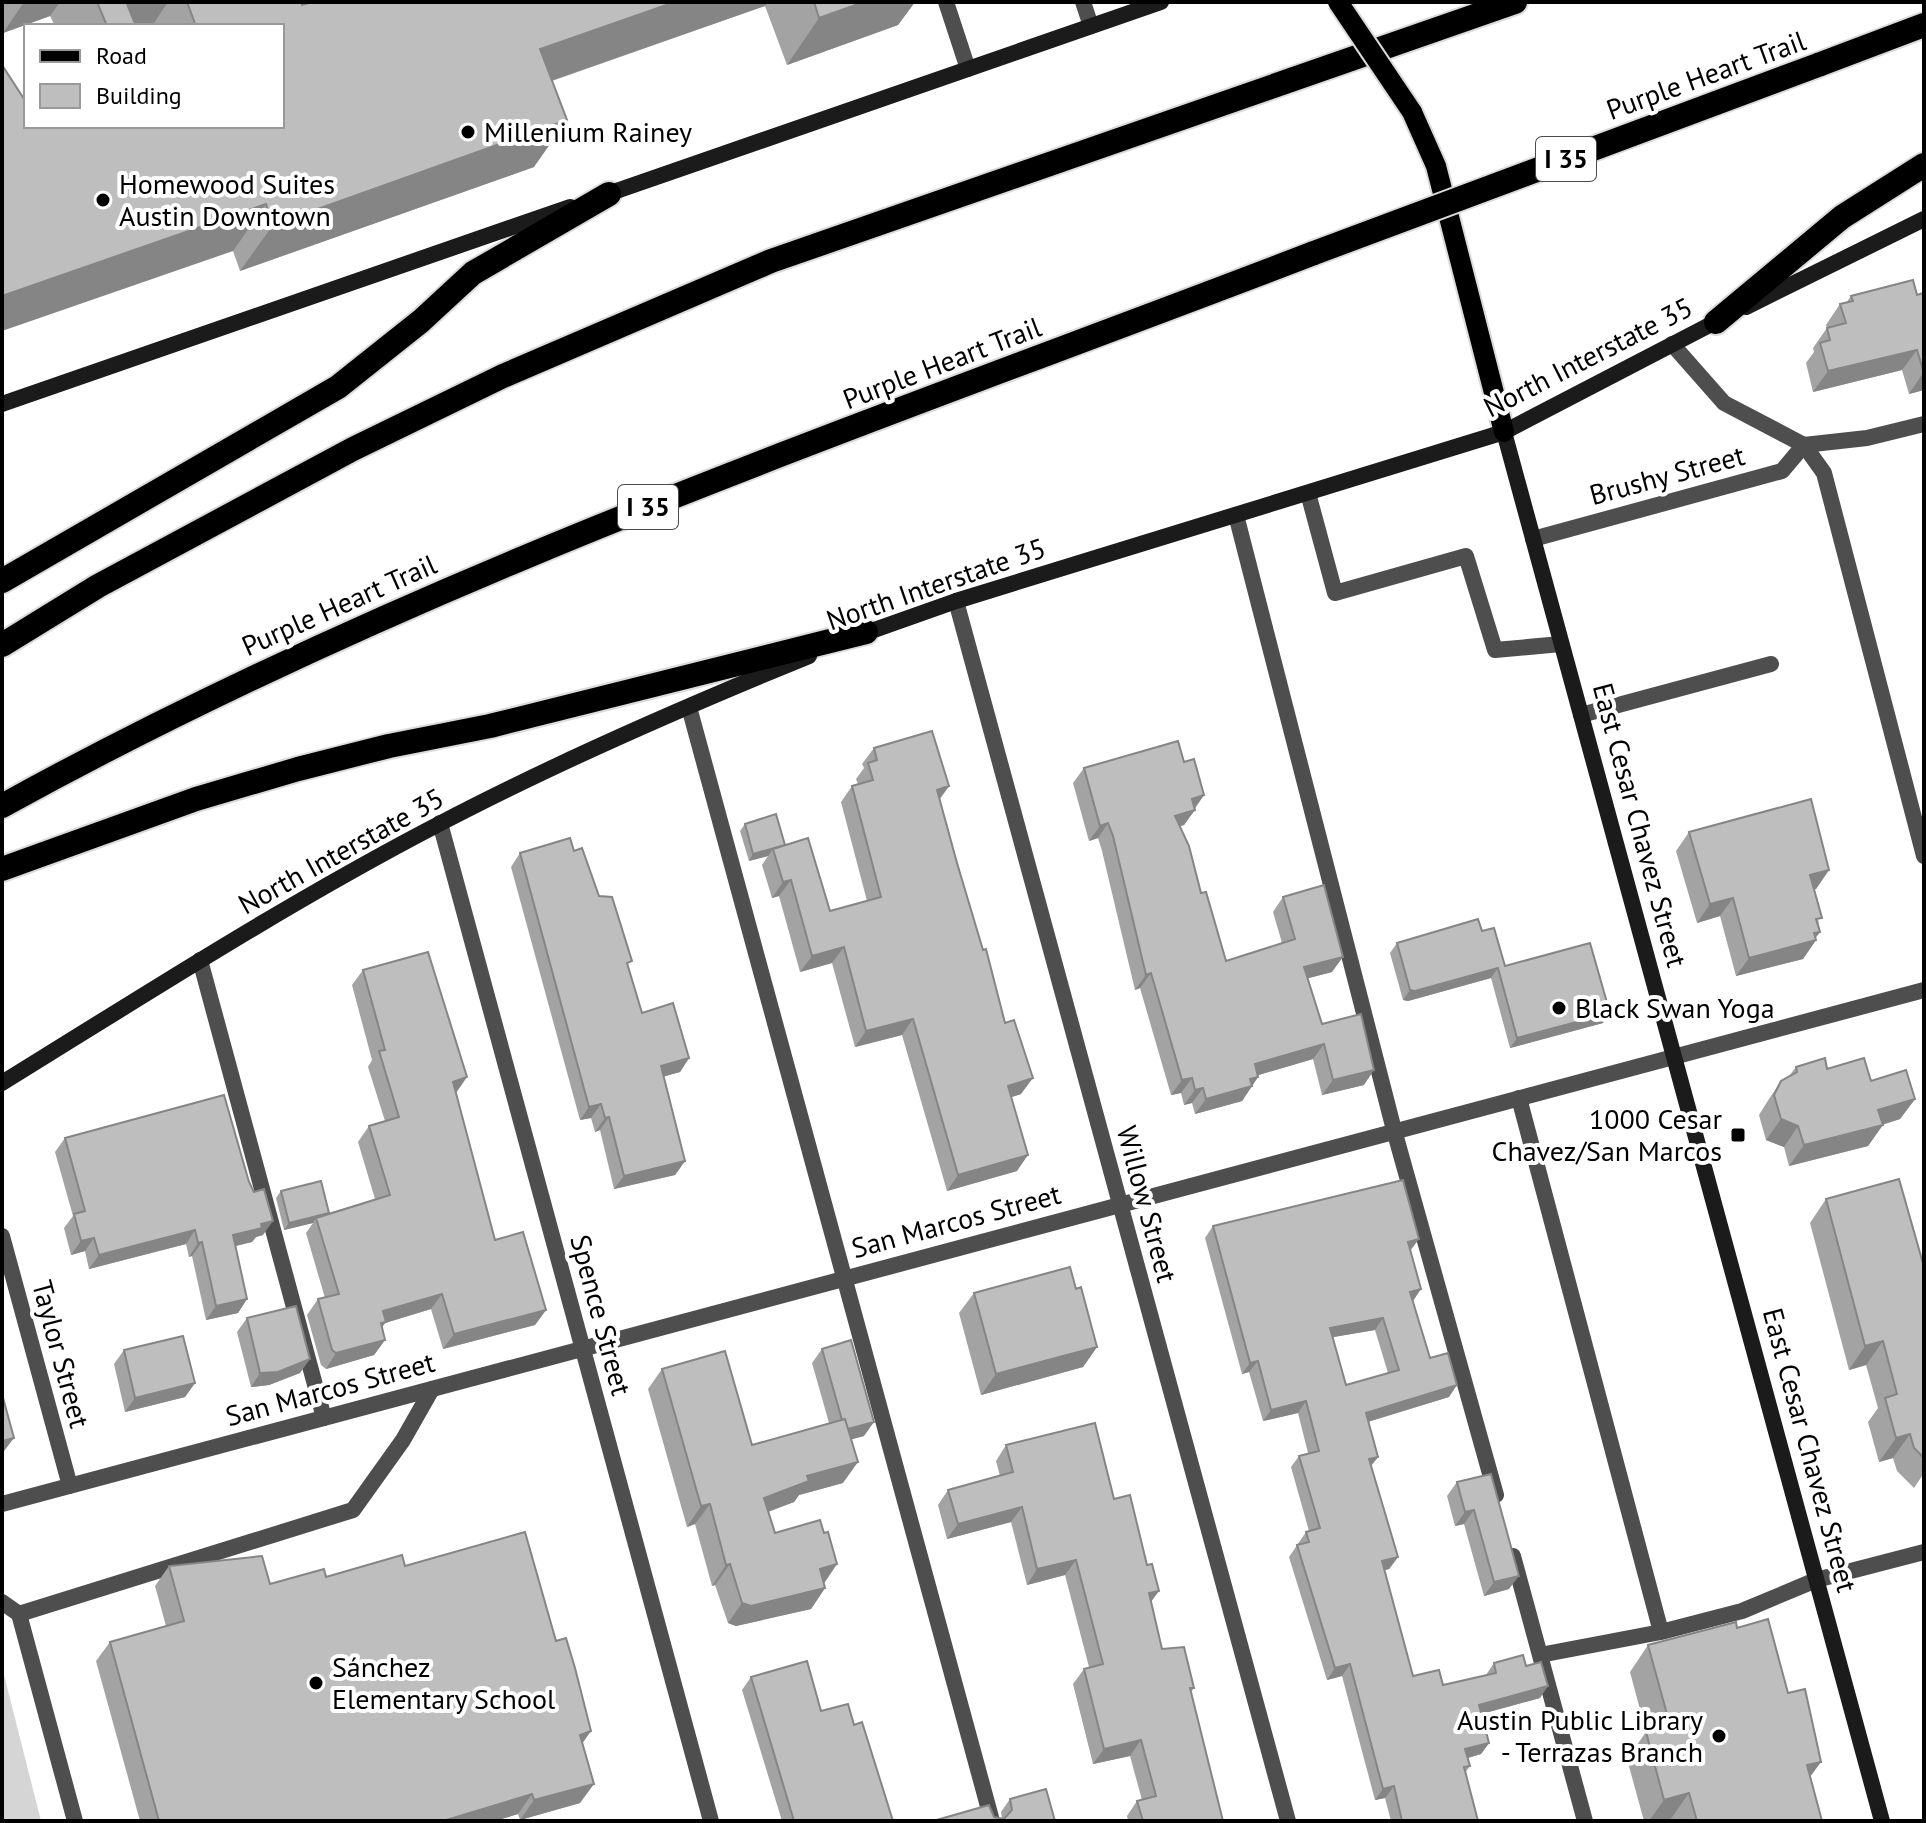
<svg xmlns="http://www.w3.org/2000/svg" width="1926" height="1823" font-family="'PT Sans',sans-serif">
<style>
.green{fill:#d5d5d5}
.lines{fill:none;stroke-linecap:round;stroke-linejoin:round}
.primary-casing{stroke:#dbdbdb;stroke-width:24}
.motorway-casing{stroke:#dbdbdb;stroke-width:28}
.service{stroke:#4e4e4e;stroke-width:16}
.minor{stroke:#4e4e4e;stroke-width:16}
.secondary{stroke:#1b1b1b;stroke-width:16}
.primary{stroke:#000;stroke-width:20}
.motorway{stroke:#000;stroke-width:24}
.primary-bridge-casing{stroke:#dbdbdb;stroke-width:24;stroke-linecap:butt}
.motorway-bridge-casing{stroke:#dbdbdb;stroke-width:28;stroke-linecap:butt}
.primary-bridge{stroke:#000;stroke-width:20}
.motorway-bridge{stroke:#000;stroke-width:24}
.wall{fill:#a3a3a3;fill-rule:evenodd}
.shaded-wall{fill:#858585}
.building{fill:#bebebe;stroke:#858585;stroke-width:2;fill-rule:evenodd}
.poi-dot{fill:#000;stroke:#fff;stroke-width:3}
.labels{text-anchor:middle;stroke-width:8;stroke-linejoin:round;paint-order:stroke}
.shield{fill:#fff;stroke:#4c4c4c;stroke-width:2}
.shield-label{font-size:26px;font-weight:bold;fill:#000}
.street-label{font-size:28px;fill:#000;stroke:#fff}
.poi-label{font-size:28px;fill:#000;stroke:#fff;text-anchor:start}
</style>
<rect width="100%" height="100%" fill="#fff"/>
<path class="green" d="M2 1667 41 1821H2Z"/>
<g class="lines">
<g class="primary-casing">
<path id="primary" d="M1412 112 1436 166 1504 432"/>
</g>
<g class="motorway-casing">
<path id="motorway" d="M1818 65 1924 25
M1716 322 1842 217 1924 165
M2 581 338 387 421 321 473 273 609 194
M2 645 98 586 353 449 503 376 771 261 1515 2
M2 806C418 576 871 423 1314 253
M2 869 196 799 298 769 389 746 490 726 866 632"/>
</g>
<path class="service" d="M1083 2 1091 26
M1804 445 1824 473 1924 856
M1308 493 1335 593 1466 556 1495 650 1561 644
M1236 515 1394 1130 1496 1495
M689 707 992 1821
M1581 715 1771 664
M200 960 324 1418
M1519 1098 1661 1632
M1513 1556 1585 1821
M2 1602 19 1614 353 1510 403 1440 432 1389
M19 1614 75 1821
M1540 1655 1661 1632 1742 1611 1816 1580"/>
<path class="minor" d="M946 2 968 69
M1672 344 1724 403 1804 445 1867 438 1924 424
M1533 539 1782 471 1804 445
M956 601 1288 1821
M440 823 711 1821
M2 1236 70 1486
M2 1504 1924 990
M1816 1580 1924 1552"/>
<path class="secondary" d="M599 197 1161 2
M1746 307 1924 219
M2 404 570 207
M1504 432 1882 1821
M860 635 956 601 1504 432 1725 317
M2 1083C146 994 289 902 439 824 559 761 684 707 809 656"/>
<use href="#primary" class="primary"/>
<use href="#motorway" class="motorway"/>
<g class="primary-bridge-casing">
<path id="primary-bridge" d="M1338 2 1412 112"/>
</g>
<g class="motorway-bridge-casing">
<path id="motorway-bridge" d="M1314 253 1818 65"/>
</g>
<use href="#primary-bridge" class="primary-bridge"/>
<use href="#motorway-bridge" class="motorway-bridge"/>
</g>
<path class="wall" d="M2 2H302V5L312 2H915L898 25 787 65 765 6 552 81 534 167 240 271 233 251 25 102 282 26H55L50 16 3 33Z
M1923 293 1924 390 1909 394 1902 370 1813 392 1806 363 1814 352 1813 348 1827 328 1826 325 1840 304 1846 303 1851 296 1917 295Z
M874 748 949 786 940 799 1021 1094 1011 1097 1017 1171 947 1191 902 1035 855 1047 832 963 800 972 779 896 772 898 762 865 768 856 749 861 740 831 745 824 785 845 830 911 867 901 841 802 852 786 858 784 856 779 864 768 862 764Z
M1184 762 1204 795 1184 825 1180 826 1201 893 1226 961 1282 943 1273 912 1283 897 1332 972 1308 978 1322 1024 1364 1085 1322 1095 1313 1059 1258 1075V1077L1242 1101 1195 1114 1192 1103 1184 1105 1181 1093 1171 1095 1140 988 1135 990 1102 851 1098 838 1089 841 1073 783 1084 768Z
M1689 832 1829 870 1816 889H1814L1820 932 1815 938 1816 940 1803 959 1736 976 1720 916 1697 923 1676 851Z
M574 851 599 896 628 966 642 1013 689 1058 680 1072 664 1076 685 1161 675 1175 614 1189 600 1130 595 1132 591 1118 580 1120 511 867 520 853Z
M1482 931 1505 966 1610 1013 1603 1023 1510 1048 1491 978 1408 1001 1403 1000 1390 953 1397 943Z
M363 970 456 1093 495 1240 546 1310 535 1325 443 1349 431 1309 385 1323 382 1327 385 1340 374 1355 326 1369 321 1365 307 1315 318 1299 325 1298 306 1233 313 1223 284 1230 276 1198 281 1191 329 1213 375 1199 358 1142 369 1126 385 1121 368 1067 372 1060 352 985Z
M1796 1067 1827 1069 1871 1081 1915 1099 1900 1119 1882 1125 1868 1146 1789 1166 1784 1147 1766 1140 1759 1115 1767 1102 1781 1081 1789 1076Z
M65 1138 263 1235 256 1237 252 1242 235 1246 247 1299 238 1313 206 1320 192 1256 189 1257 186 1244 89 1269 85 1251 71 1255 64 1228 73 1216 55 1152Z
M1826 1199 1924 1267V1473L1914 1488 1897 1471 1893 1458 1879 1462 1868 1422 1878 1408 1866 1365 1849 1370 1810 1223Z
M1213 1226 1410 1251 1412 1301 1430 1358 1449 1397 1368 1422 1378 1457 1371 1466 1398 1557 1389 1569 1385 1570 1413 1676 1443 1685 1486 1675 1494 1663 1526 1666 1540 1698 1481 1714 1489 1743 1481 1754 1468 1758 1470 1766 1465 1773 1478 1821H1391L1385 1798 1375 1800 1342 1676 1327 1680 1289 1557 1306 1532 1309 1531 1291 1467 1299 1456 1308 1453 1298 1413 1263 1421 1249 1372 1242 1374 1205 1238ZM1375 1330 1388 1373 1346 1385 1333 1337Z
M1076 1289 1097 1347 1083 1367 981 1395 959 1313 974 1293Z
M247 1318 300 1373 269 1385 251 1387 237 1332Z
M822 1349 864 1436 851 1439 843 1483 799 1495 794 1502 768 1512 775 1533 824 1583 825 1588 811 1609 736 1626 728 1623 715 1585 712 1586 695 1524 687 1527 648 1389 662 1369 752 1445 829 1423 812 1363Z
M124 1350 195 1383 185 1397 125 1412 114 1364Z
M1006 1445 1114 1499 1151 1602 1162 1649 1194 1688 1191 1692 1223 1821H1128L1127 1816 1137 1801 1142 1800 1130 1756 1093 1764 1073 1684 1084 1669 1089 1667 1065 1575 1027 1585 1011 1522 947 1539 938 1505 948 1490 1000 1476 996 1461Z
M1491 1474 1509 1589 1484 1596 1464 1524 1455 1526 1447 1496 1457 1482Z
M169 1566 270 1584 405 1566 583 1743 580 1803 520 1820 518 1814 495 1821H140L96 1661 110 1642 166 1626 155 1586Z
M1737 1628 1810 1777 1822 1821H1671L1670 1820 1666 1821H1644L1627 1759 1646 1732 1630 1672 1648 1645Z
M751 1677 821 1711 854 1725 893 1821H782L742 1690Z
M1010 1799 1055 1821H933L994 1817 1002 1818 1001 1812Z"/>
<path class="shaded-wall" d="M24 2H60L50 16 3 33Z
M132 2H168L152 26H112L127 4Z
M675 2H768L765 6 507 96 540 49Z
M864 2H915L898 25 787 65 819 18Z
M567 120 534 167 240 271 273 225Z
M266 204 233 251 2 331V296Z
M1917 350 1902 370 1813 392 1828 371Z
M1923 373 1924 390 1909 394Z
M949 786 937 802V790Z
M1204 795 1193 810 1192 799Z
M1195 810 1184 825 1165 831 1175 816Z
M1108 823 1098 838 1089 841 1100 826Z
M773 849 768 856 749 861 753 854Z
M1829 870 1816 889 1797 894 1810 875Z
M791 880 779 896 772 898 783 882Z
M1733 898 1720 916 1697 923 1710 904Z
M1820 932 1813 941 1816 940 1803 959 1736 976 1749 958Z
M844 947 832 963 800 972 812 956Z
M1343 957 1332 972 1294 982 1304 967Z
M1498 968 1491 978 1408 1001 1403 1000 1410 990Z
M1151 973 1140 988 1135 990 1146 975Z
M1610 1013 1603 1023 1510 1048 1517 1038Z
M913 1019 902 1035 855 1047 866 1031Z
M1324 1044 1313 1059 1245 1079 1255 1064Z
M689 1058 680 1072 652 1080 661 1066Z
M1374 1070 1364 1085 1322 1095 1333 1080Z
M467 1077 456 1093 453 1082Z
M1258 1077 1242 1101 1195 1114 1206 1099 1250 1079Z
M1033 1078 1021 1094 997 1102 1008 1086Z
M1192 1078 1181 1093 1171 1095 1182 1080Z
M1203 1088 1192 1103 1184 1105 1195 1090Z
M1915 1099 1900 1119 1865 1130 1883 1125 1868 1146 1789 1166 1804 1145 1878 1110Z
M601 1104 591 1118 580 1120 589 1107Z
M609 1117 600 1130 595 1132 605 1118Z
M1781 1119 1798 1126 1784 1147 1766 1140Z
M1028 1155 1017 1171 947 1191 958 1175Z
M685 1161 675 1175 614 1189 624 1176Z
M329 1213 316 1218 313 1223 284 1230 289 1223Z
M273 1221 263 1235 256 1237 252 1242 223 1249 233 1235 261 1224Z
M195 1230 186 1244 89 1269 99 1255Z
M94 1238 85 1251 71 1255 81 1241Z
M1419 1239 1410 1251 1408 1242Z
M202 1242 192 1256 189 1257 198 1243Z
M1421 1289 1413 1301 1401 1304 1410 1292Z
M442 1294 431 1309 385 1323 375 1337 383 1311Z
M247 1299 238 1313 206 1320 216 1306Z
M546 1310 535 1325 443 1349 454 1334Z
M1383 1318 1375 1330 1322 1339 1330 1328Z
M385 1340 374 1355 326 1369 336 1353Z
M1883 1341 1866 1365 1849 1370 1865 1346Z
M1097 1347 1083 1367 981 1395 996 1374Z
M310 1359 300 1373 269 1385 251 1387 260 1373Z
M1258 1361 1249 1372 1242 1374 1250 1363Z
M195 1383 185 1397 125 1412 135 1398Z
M1457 1385 1449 1397 1357 1425 1366 1413Z
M1306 1401 1298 1413 1263 1421 1271 1410Z
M874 1422 864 1436 835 1444 845 1430Z
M1910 1434 1893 1458 1879 1462 1896 1438Z
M14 1438 4 1451 2 1452V1441Z
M1378 1457 1369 1468V1459Z
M858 1462 843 1483 799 1495 794 1502 749 1519 764 1498 807 1476Z
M710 1504 695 1524 687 1527 701 1506Z
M1022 1507 1011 1522 947 1539 958 1524Z
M1474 1510 1464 1524 1455 1526 1465 1512Z
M1398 1557 1389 1569 1374 1573 1382 1561Z
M1076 1560 1065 1575 1027 1585 1037 1569Z
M730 1564 715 1585 712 1586 726 1565Z
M837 1564 823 1585 820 1569Z
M1519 1576 1509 1589 1484 1596 1494 1582Z
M825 1588 811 1609 736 1626 728 1623 742 1603Z
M1159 1591 1148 1606 1149 1593Z
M1350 1664 1342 1676 1327 1680 1335 1668Z
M1548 1686 1540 1698 1471 1717 1479 1705Z
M591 1731 577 1751 580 1735Z
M1141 1740 1130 1756 1093 1764 1104 1749Z
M1489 1743 1481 1754 1457 1761 1465 1749Z
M1821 1762 1802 1788 1807 1765Z
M594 1784 580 1803 520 1820 534 1800Z
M1394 1786 1385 1798 1375 1800 1383 1789Z
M1689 1793 1670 1820 1649 1821 1664 1800Z
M532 1794 518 1814 495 1821H443Z"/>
<path class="building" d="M97 2H132L127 4 136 26H107Z
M187 2H302V5L312 2H675L540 49 567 120 273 225 266 204 2 296V65L26 102V126H282V26H196Z
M814 2H864L819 18Z
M1913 280 1917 295 1923 293 1924 297V373L1917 350 1828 371 1820 343 1830 340 1827 328 1846 323 1840 304 1853 301 1851 296Z
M932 731 949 786 937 790 957 863 983 950 986 949 1005 1023 1014 1020 1033 1078 1008 1086 1028 1155 958 1175 913 1019 866 1031 844 947 812 956 791 880 783 882 773 849 808 838 830 911 881 897 852 786 873 780 868 763 877 760 874 748Z
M1178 741 1184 762 1194 759 1204 795 1192 799 1195 810 1175 816 1189 846 1201 893 1206 892 1226 961 1295 939 1283 897 1324 885 1343 957 1304 967 1322 1024 1361 1014 1374 1070 1333 1080 1324 1044 1255 1064 1258 1077 1250 1079 1252 1086 1206 1099 1203 1088 1195 1090 1192 1078 1182 1080 1151 973 1146 975 1113 836 1108 823 1100 826 1084 768Z
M1811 799 1829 870 1810 875 1822 918 1816 919 1820 932 1814 933 1816 940 1749 958 1733 898 1710 904 1689 832Z
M776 814 785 845 753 854 745 824Z
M570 838 574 851 582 848 599 896 612 897 632 961 627 963 642 1013 673 1003 689 1058 661 1066 685 1161 624 1176 609 1117 605 1118 601 1104 589 1107 520 853Z
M1478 919 1482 931 1494 928 1505 966 1590 943 1610 1013 1517 1038 1498 968 1415 991 1410 990 1397 943Z
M428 952 467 1077 453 1082 495 1240 523 1232 546 1310 454 1334 442 1294 383 1311 386 1322 381 1323 385 1340 336 1353 332 1350 318 1299 339 1294 316 1218 390 1195 369 1126 399 1117 379 1051 385 1050 363 970Z
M1825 1058 1827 1069 1864 1058 1871 1081 1906 1070 1915 1099 1878 1110 1883 1125 1804 1145 1798 1126 1781 1119 1774 1095 1781 1081 1797 1072 1796 1067Z
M224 1095 249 1182 254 1192 264 1189 273 1221 261 1224 262 1228 233 1235 247 1299 216 1306 202 1242 198 1243 195 1230 99 1255 94 1238 81 1241 74 1214 85 1211 65 1138Z
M1899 1179 1924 1267V1458L1914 1448 1910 1434 1896 1438 1885 1398 1897 1394 1883 1341 1865 1346 1826 1199Z
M1403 1180 1419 1239 1408 1242 1421 1289 1410 1292 1430 1358 1448 1353 1457 1385 1366 1413 1378 1457 1369 1459 1398 1557 1382 1561 1413 1676 1439 1670 1443 1685 1496 1673 1494 1663 1523 1655 1526 1666 1541 1662 1548 1686 1479 1705 1489 1743 1465 1749 1470 1766 1464 1767 1478 1821H1402L1394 1786 1383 1789 1350 1664 1335 1668 1297 1545 1309 1542 1306 1532 1320 1528 1299 1456 1319 1451 1306 1401 1271 1410 1258 1361 1250 1363 1213 1226ZM1383 1318 1399 1370 1346 1385 1330 1328Z
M321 1181 329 1213 289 1223 281 1191Z
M1070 1267 1076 1289 1081 1287 1097 1347 996 1374 974 1293Z
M296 1306 310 1359 278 1372 260 1373 247 1318Z
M183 1336 195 1383 135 1398 124 1350Z
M851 1340 874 1422 848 1429 845 1419 842 1420 822 1349Z
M725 1351 752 1445 845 1419 858 1462 807 1476 809 1481 764 1498 775 1533 820 1520 824 1533 828 1532 837 1564 820 1569 825 1588 751 1606 742 1603 730 1564 726 1565 710 1504 701 1506 662 1369Z
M2 1394 14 1438 2 1441Z
M1095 1423 1114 1499 1130 1495 1147 1565 1152 1564 1159 1591 1149 1593 1162 1649 1184 1647 1194 1688H1190L1223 1821H1143L1137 1801 1156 1796 1141 1740 1104 1749 1084 1669 1103 1664 1076 1560 1037 1569 1022 1507 958 1524 948 1490 1013 1472 1006 1445Z
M1491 1474 1519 1576 1494 1582 1474 1510 1465 1512 1457 1482Z
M525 1532 556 1641 566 1638 575 1668 591 1731 580 1735 594 1784 534 1800 532 1794 443 1821H159L110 1642 184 1621 169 1566 262 1556 270 1584 324 1569 326 1577 402 1555 405 1566Z
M1768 1619 1788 1693 1805 1689 1821 1762 1807 1765 1822 1821H1697L1689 1793 1664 1800 1646 1732 1670 1725 1648 1645 1736 1622 1737 1628Z
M807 1661 821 1711 848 1704 854 1725 862 1722 893 1821H794L751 1677Z
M1046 1789 1055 1821H933L989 1805 994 1817 1004 1819 1012 1810 1010 1799Z"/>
<g class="poi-dot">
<circle cx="468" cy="132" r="8"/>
<circle cx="103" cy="200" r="8"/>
<circle cx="1559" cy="1008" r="8"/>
<rect x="1730" y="1127" width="16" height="16" rx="4"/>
<circle cx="316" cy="1683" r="8"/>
<circle cx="1719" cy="1736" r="8"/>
</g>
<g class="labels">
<g class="shield">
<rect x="1536" y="137" width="60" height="44" rx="6"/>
<rect x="618" y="485" width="60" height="44" rx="6"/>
</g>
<g class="shield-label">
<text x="1566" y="168">I 35</text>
<text x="648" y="516">I 35</text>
</g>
<g class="street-label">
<text transform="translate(1706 75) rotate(-20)" y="10">Purple Heart Trail</text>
<text transform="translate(1588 357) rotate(-27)" y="10">North Interstate 35</text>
<text transform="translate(942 363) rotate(-21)" y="10">Purple Heart Trail</text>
<text transform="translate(1667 475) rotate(-15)" y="10">Brushy Street</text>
<text transform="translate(936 584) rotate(-19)" y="10">North Interstate 35</text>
<text transform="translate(339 605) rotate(-24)" y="10">Purple Heart Trail</text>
<text transform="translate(1640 825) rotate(75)" y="10">East Cesar Chavez Street</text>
<text transform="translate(341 851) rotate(-29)" y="10">North Interstate 35</text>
<text transform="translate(1147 1204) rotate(75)" y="10">Willow Street</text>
<text transform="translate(956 1221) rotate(-15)" y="10">San Marcos Street</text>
<text transform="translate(601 1315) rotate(75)" y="10">Spence Street</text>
<text transform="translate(61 1354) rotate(75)" y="10">Taylor Street</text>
<text transform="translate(330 1389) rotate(-15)" y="10">San Marcos Street</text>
<text transform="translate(1810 1450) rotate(75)" y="10">East Cesar Chavez Street</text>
</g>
<g class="poi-label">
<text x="484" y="142">Millenium Rainey</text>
<text x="119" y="194">Homewood Suites<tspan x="119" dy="32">Austin Downtown</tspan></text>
<text x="1575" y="1018">Black Swan Yoga</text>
<text x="1722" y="1129" text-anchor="end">1000 Cesar<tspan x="1722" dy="32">Chavez/San Marcos</tspan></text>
<text x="332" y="1677">Sánchez<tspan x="332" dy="32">Elementary School</tspan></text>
<text x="1703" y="1730" text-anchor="end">Austin Public Library<tspan x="1703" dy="32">- Terrazas Branch</tspan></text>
</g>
</g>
<rect width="1926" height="1823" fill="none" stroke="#000000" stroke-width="8"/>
<rect x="24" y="24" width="260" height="104" fill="#ffffff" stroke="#999999" stroke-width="2"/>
<rect x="40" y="50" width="40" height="12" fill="#000000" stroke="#999999" stroke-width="2"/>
<text x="96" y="64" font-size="24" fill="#000000">Road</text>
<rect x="40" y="84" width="40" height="24" fill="#bebebe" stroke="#999999" stroke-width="2"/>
<text x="96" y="104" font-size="24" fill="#000000">Building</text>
</svg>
